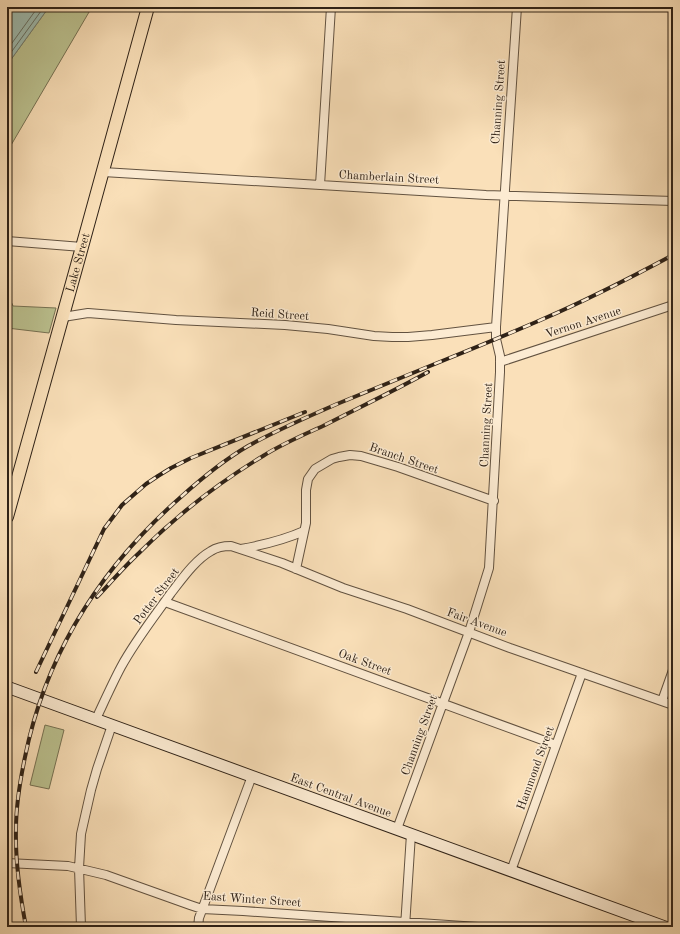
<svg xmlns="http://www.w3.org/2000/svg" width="680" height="934" font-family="'Old Standard TT',serif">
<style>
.green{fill:#bcc391;stroke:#767254}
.water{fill:#9ebdb2;stroke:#727f74}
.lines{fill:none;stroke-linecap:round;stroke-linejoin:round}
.shore{stroke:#667064;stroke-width:1}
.minor-casing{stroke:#625240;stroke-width:10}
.secondary-casing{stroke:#2f2217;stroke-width:13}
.primary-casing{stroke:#2f2217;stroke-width:14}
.minor{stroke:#fcebd2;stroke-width:8}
.secondary{stroke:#fcebd2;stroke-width:11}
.primary{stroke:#fae0b9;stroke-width:12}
.rail-casing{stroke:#2f2217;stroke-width:4}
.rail{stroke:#fcebd2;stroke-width:2.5;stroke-dasharray:8;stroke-linecap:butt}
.labels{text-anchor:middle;stroke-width:3;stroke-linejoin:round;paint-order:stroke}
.street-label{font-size:12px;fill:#2f2217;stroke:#fcebd2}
</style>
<rect width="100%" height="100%" fill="#fae0b9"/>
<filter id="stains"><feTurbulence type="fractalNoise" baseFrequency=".005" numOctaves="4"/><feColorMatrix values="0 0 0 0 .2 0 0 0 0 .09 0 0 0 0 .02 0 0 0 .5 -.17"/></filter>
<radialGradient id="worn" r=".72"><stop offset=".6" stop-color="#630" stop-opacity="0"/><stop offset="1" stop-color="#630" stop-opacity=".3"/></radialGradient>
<path class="green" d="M49 7H92L7 152V65Z
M7 292 13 306 56 308 49 333 7 328Z
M45 725 64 730 49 789 30 785Z"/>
<path class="water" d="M7 7H49L7 65Z"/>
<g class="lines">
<path class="shore" d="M7 50 38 7
M7 58 44 7"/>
<g class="minor-casing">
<path id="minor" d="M103 172 486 195 673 201
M320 185 331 7
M7 241 82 247
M63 317 88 313 176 320 285 325 328 329 374 336 392 337H408L432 335 496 327
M500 362 673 305
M241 549C263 545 284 540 304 531
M296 569 306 523V490L308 479 315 469 332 459 339 457 350 455 361 456 398 467 494 501
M165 602 556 745
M662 701 673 670
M96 719C104 702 112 684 121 667 135 641 154 617 171 593 182 579 195 560 211 551 217 547 224 546 231 546L282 563 343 588 407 609 510 648 673 705
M397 829 469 632 489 568 500 372V356L496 339V327L517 7
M7 863 68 866 106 875 190 905 202 909 243 911 478 927
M511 871 582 673
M81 927 79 868 81 834 91 790 97 769 112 725
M198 927 199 918 252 776
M405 927 411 834"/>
</g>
<g class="secondary-casing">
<path id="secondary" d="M7 687 665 927"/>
</g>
<g class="primary-casing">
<g id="primary">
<path id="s1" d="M7 517 82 247 148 7"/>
</g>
</g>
<use href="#minor" class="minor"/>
<use href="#secondary" class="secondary"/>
<use href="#primary" class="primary"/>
<g class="rail-casing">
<path id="rail" d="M97 597C111 582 124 567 139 553 176 516 218 483 263 456 282 444 303 435 323 426 358 408 394 391 428 372
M36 672 104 529 122 505 146 484 158 476 171 468 191 458 305 412
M26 927C20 895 15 862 16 829 16 805 20 781 25 757 46 653 102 566 182 496 202 478 224 460 248 446 277 430 307 417 337 404 373 389 410 374 447 359 479 346 511 333 543 319 587 300 630 278 673 255"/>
</g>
<use href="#rail" class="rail"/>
</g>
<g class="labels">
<g class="street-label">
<text transform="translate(498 102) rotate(-86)" y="4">Channing Street</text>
<text transform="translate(389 177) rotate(3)" y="4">Chamberlain Street</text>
<text dy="4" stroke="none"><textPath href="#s1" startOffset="264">Lake Street</textPath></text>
<text transform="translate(280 314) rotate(4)" y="4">Reid Street</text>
<text transform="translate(583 322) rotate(-18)" y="4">Vernon Avenue</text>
<text transform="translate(486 425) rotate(-87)" y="4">Channing Street</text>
<text transform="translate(404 458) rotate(19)" y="4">Branch Street</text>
<text transform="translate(156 596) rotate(-53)" y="4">Potter Street</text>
<text transform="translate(477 622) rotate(20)" y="4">Fair Avenue</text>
<text transform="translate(365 662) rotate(20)" y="4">Oak Street</text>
<text transform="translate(419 735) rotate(-70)" y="4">Channing Street</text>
<text transform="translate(535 768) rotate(-70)" y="4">Hammond Street</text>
<text transform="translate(341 795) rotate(20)" y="4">East Central Avenue</text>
<text transform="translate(252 899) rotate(4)" y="4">East Winter Street</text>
</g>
</g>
<rect width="680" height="934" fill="none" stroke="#fae0b9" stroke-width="24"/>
<rect x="8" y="8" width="664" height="918" fill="none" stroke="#2f2217" stroke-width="2"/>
<rect x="12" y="12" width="656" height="910" fill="none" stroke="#2f2217"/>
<rect width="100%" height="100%" filter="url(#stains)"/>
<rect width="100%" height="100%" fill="url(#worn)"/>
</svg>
